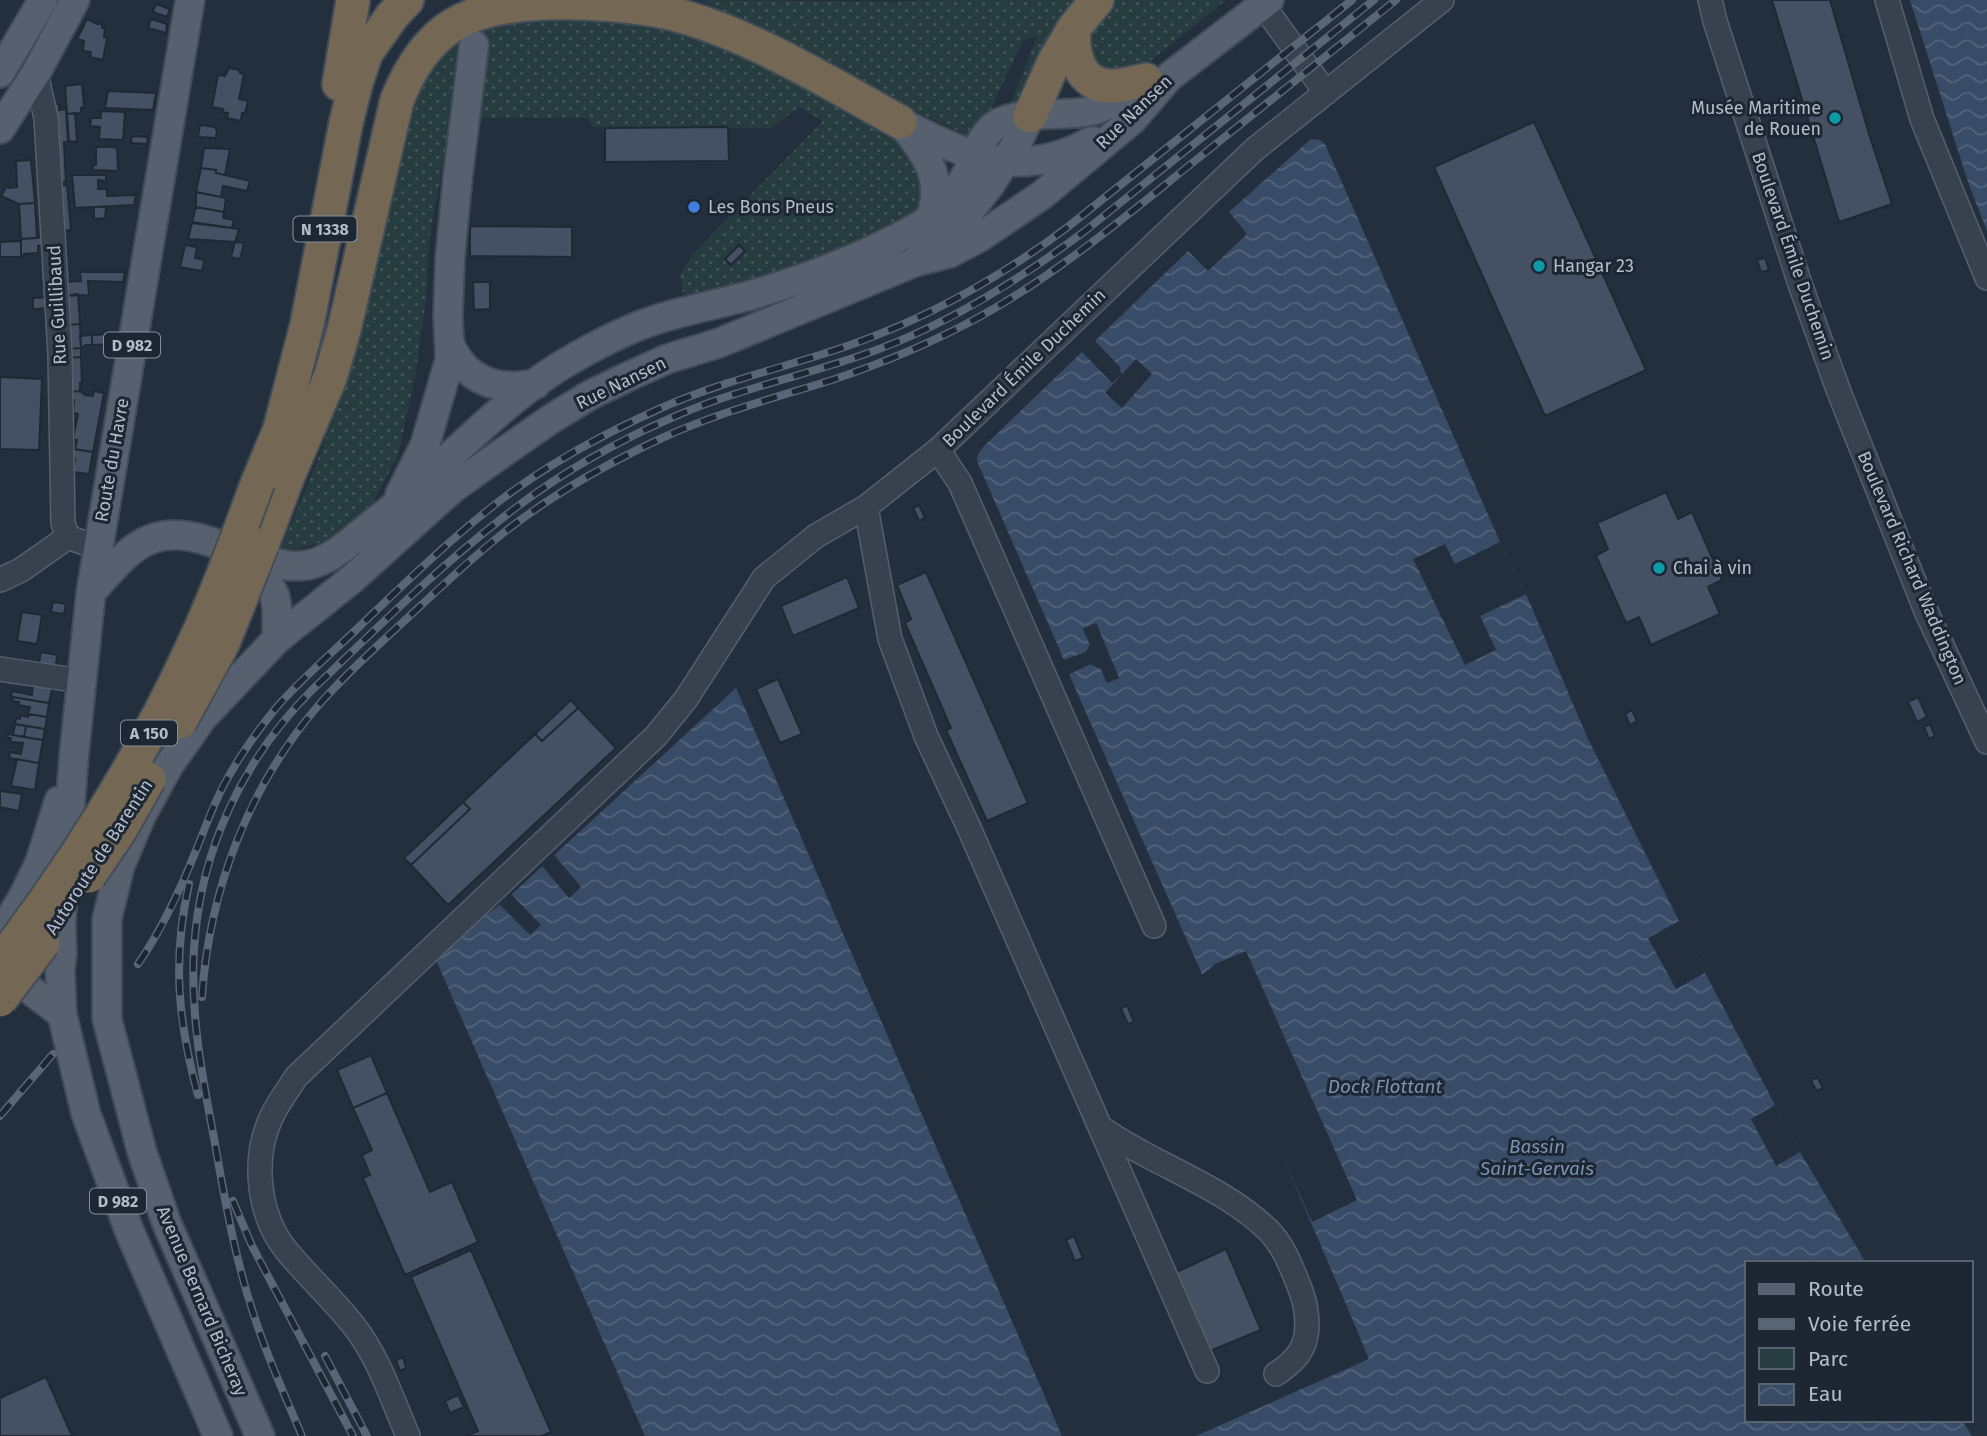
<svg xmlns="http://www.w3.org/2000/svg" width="1987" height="1436" font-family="'Fira Sans',sans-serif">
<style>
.green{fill:url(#green-dots)}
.water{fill:url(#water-waves)}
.pier{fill:#242f3e}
.building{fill:#455162;stroke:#1f2835;stroke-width:2}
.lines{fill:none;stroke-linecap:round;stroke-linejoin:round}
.minor-casing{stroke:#565f6c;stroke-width:26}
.major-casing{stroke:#414a57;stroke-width:32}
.highway-casing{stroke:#434c59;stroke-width:37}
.minor{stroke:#38414e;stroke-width:23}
.major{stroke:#56606e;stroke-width:28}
.highway{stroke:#746855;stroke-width:33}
.rail-casing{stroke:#5a6575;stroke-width:8}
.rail{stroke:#1d2633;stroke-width:5;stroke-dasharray:16;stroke-linecap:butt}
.highway-bridge-casing{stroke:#434c59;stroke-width:37;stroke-linecap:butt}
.highway-bridge{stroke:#746855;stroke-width:33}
.culture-dot{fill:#0f9aa8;stroke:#1d2633;stroke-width:2.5}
.shop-dot{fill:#3f7fe0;stroke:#1d2633;stroke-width:2.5}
.labels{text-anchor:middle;stroke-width:6;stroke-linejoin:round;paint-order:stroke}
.shield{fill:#1d2633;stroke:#878f9c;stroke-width:2}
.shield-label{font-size:16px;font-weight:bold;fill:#b4bcc9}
.poi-label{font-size:18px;fill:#b4bcc9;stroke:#1d2633;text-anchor:start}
.street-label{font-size:18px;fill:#b4bcc9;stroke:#1d2633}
.water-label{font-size:19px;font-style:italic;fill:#7c92b1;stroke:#1d2633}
</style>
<defs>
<pattern id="green-dots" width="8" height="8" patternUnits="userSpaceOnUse" patternTransform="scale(1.75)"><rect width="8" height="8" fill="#263c3f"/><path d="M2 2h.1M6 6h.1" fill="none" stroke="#435659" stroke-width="1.8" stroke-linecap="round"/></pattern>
<pattern id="water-waves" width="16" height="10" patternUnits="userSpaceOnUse" patternTransform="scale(1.75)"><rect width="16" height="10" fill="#394c67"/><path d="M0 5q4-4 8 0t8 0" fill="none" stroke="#53647b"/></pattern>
</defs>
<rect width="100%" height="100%" fill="#242f3e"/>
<path class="green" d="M700 0 899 2 931 0H1085L1021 108 1009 109 1037 36 1023 40 989 113 969 136 908 108 808 54Z
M1111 0H1226L1149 62 1132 73 1116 76 1093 64 1086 41Z
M578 13 699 34 794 81 875 129 907 141 923 164 922 202 907 225 830 261 703 299 683 293 680 275 692 255 823 121 799 107 771 128 593 127 588 118H480L484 22Z
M460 35 446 145 430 235 426 299 415 377 398 456 372 504 328 541 279 553 323 447 354 337 408 100 430 56Z"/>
<path class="water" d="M1910 0H1987V231L1969 185Z
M1311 139 1320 140 1325 144 1500 542 1526 594 1588 739 1705 973 1800 1152 1866 1263H1747V1420H1962L1972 1436H1196L1369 1359C1273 1129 1169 902 1069 674L1090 664 1101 669 1107 683 1119 678 1096 623 1083 629 1090 645 1086 652 1064 660 977 461 978 454 984 446 1082 352 1112 383 1123 374 1119 370 1121 368 1095 341 1188 251 1208 271 1247 234 1229 212Z
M736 688 1062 1436H645L432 951 500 905Z"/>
<path class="pier" d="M1136 359 1152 374 1122 408 1105 393Z
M1500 542 1526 594 1480 616 1496 650 1465 665 1413 559 1445 544 1455 564Z
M1096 623 1119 678 1107 683 1101 669 1091 664 1069 674 1068 671 1091 661 1103 666 1108 679 1114 676 1094 628 1088 631 1094 645 1089 654 1066 664 1064 660 1086 652 1090 645 1083 629Z
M554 855 581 887 569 898 542 866Z
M511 894 541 925 530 935 500 905Z
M1679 921 1705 973 1676 989 1648 938Z
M1246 951 1357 1200 1312 1222 1201 976 1215 964Z
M1775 1105 1800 1152 1776 1166 1751 1119Z"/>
<path class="building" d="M1772 0H1830L1869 134 1892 204 1839 222Z
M156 4 170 9 167 17 153 12Z
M87 19 97 24H102V28H105L104 37 107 38 103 60 90 57 91 52 83 51 84 41 77 39Z
M151 19 167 24 166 33 148 28Z
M229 68 239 70 240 73 244 74 239 99 248 101 245 113H242L241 121 227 118 228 113 222 112 223 109 212 107 218 75 225 76Z
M82 84 84 107 81 108V113L67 114 65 86Z
M108 91 156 93 153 110 105 108Z
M59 104V110L66 109 68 142H64L66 182H56L50 105Z
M101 111 125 112 123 140 99 139 100 127 90 126 91 118H101Z
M75 113 77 142 69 141 67 114Z
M1534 122 1646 370 1545 416 1434 167Z
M200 125 215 127 217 131 216 138 198 137Z
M728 127 729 161 605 162V128Z
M132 136 148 137 147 144 131 143Z
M107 146 117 148 118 171 93 170V165H96V147H107Z
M204 148 230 149 225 175 216 173V170L201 168Z
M31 160 35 203 19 204 1 196 7 186 9 188 17 187 16 161Z
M201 168 216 170V173L250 181 247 191 223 186 221 197 196 192Z
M72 175H106V181L98 180V189H107V196L136 195 134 205 75 208Z
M67 185 71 230 59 231 56 186Z
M196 192 226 198 224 212 196 207Z
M35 203 37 238 21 239 19 204Z
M94 207H106L105 218 94 219Z
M196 207 224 212 223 218 234 220 232 228 192 222Z
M192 223 239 229 235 242 188 239Z
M470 226 572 227V257L470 256Z
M48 237 49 245 38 246V253L24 254V256H21V239Z
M21 241V257H0V242Z
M235 242 244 243 240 259 231 257Z
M185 245 197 247 195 258 204 260 202 271 180 267Z
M739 245 745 251 731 265 725 259Z
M1765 258 1769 270 1761 272 1757 260Z
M80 272H125L123 282 88 281 89 295 64 296 63 282 81 281Z
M473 282H490V309L474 310Z
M78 294 80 324 66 325 64 296Z
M51 297V308L33 309V298Z
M80 324 81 348 68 349 66 325Z
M114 334 112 344 92 345V335Z
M92 335V345H86L81 348 80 336Z
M81 348V357L68 358V349Z
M81 357 82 383H80V391L69 392 68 358Z
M0 377 42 379 39 450 0 449Z
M80 391 85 395 93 396 94 391 104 393 93 452 75 449 77 440 73 439 78 414 73 413 74 400 70 399 69 392Z
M72 449 93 452 89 474 73 472 75 459H72Z
M1666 492 1678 519 1692 512 1722 580 1708 587 1720 614 1651 645 1639 617 1626 623 1596 556 1608 549 1597 523Z
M919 505 925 518 919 521 913 508Z
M926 572 1028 803 987 821 946 730 951 728 905 623 911 619 897 585Z
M847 577 859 608 793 636 781 606Z
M53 602 66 604 64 614 51 612Z
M22 612 42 615 37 644 17 641Z
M41 652 57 655 56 666 38 667Z
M778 679 802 734 780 743 756 689Z
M33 683 48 685 52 690 49 703 11 697 12 691 32 695Z
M13 697 49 703 47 717 28 714 30 707 18 705 19 702 12 701Z
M1918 697 1927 717 1917 722 1908 702Z
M571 700 578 708 542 741 535 734Z
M578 708 616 748 448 905 411 865 470 809 463 802 535 734 542 741Z
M1632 710 1637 721 1630 725 1625 714Z
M28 714 47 717 45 729 15 724 16 718 20 719V715L28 717Z
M15 724 26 726 24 737 13 735Z
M1930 724 1935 736 1929 739 1924 727Z
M26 726 45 729 43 740 24 737Z
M8 734 43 740 39 763 9 758 10 752 21 754 23 743 10 742 11 738H7Z
M17 759 39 763 35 790 11 786Z
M0 791 22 794 19 811 0 807Z
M463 802 470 809 411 865 404 858Z
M1127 1005 1134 1022 1128 1024 1121 1009Z
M371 1055 387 1093 353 1108 337 1070Z
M1817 1077 1823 1088 1817 1091 1811 1081Z
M387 1093 430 1192 452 1182 478 1242 405 1275 363 1178 370 1175 362 1155 372 1150 353 1108Z
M1074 1236 1083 1258 1075 1261 1066 1240Z
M1226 1249 1261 1330 1200 1355 1166 1277Z
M471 1250 551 1432 542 1436H467L478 1431 411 1277Z
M403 1357 406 1368 400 1371 396 1360Z
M46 1377 72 1436H0V1398Z
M458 1395 464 1407 450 1413 445 1401Z"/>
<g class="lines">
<g class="minor-casing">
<path id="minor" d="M1710 0 1715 21 1800 284 1839 392 1926 611 1987 742
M1887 0 1922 119 1987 278
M1263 5 1326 93
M36 73 46 118 60 354 63 523 68 537 98 548
M938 450 960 483 1154 926
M866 507 890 639 926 736 969 828 1100 1127C1153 1165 1220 1184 1268 1230 1281 1243 1288 1259 1295 1276 1300 1288 1305 1299 1306 1311 1310 1342 1302 1357 1276 1374
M0 580 21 570 68 537
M0 669 81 681
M1100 1127 1207 1371
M408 1436C392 1399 379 1358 354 1326 333 1299 307 1276 286 1250 258 1215 252 1159 271 1118 277 1104 288 1090 296 1077L656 736 686 699 764 578 816 536 866 507 938 450 1255 149 1442 0"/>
</g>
<g class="major-casing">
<path id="major" d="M190 0 91 592 74 755 61 923 62 954 60 969 62 1014 86 1114 129 1230 218 1436
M0 73 43 0
M900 122C967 157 1021 181 1092 141
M0 129 36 73 75 0
M907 130C929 159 943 180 931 217
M917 260 967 214 990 185 1018 141 1030 116
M450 344C459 368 481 385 507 386 516 387 526 385 536 384
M400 494 425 445 450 359 448 316 450 258 458 175 474 45
M255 558 275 596 277 609V639
M91 592C105 577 119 559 135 548 177 517 224 550 266 561 283 565 298 569 315 563 336 556 354 539 371 525 437 475 491 409 562 365 592 347 624 330 658 319 687 310 718 304 748 296 806 279 863 258 916 228 938 215 954 197 966 175 976 158 980 133 999 123 1022 111 1059 116 1085 112 1109 108 1126 94 1145 81
M0 936 24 895 40 862 59 801
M8 973 62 1014
M260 1436 167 1224 142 1152 107 1019V919L120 866 141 816 169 765 203 717 277 639 352 579 453 488 498 456 551 419 590 395 625 378 667 359 719 343 915 262 950 253 980 237 1042 195 1132 120 1169 77 1269 0"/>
</g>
<g class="highway-casing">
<path id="highway" d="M1074 28C1072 54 1079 87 1112 86 1123 86 1135 82 1146 80
M339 84 353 0
M1030 116 1054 62 1074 28 1097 0
M258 482 280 429 307 325 346 123 356 83 366 53 392 16 407 0
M262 545 288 476 330 378 344 330 397 100C427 26 467 7 544 3 581 2 619 4 655 10 736 25 828 82 900 122"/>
</g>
<use href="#minor" class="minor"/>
<use href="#major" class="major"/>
<use href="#highway" class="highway"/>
<g class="rail-casing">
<path id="rail" d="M189 884C172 959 178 1022 198 1095
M138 964C163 928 181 888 197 848 207 823 216 797 230 774 243 751 259 729 276 708 301 679 332 653 360 626 402 586 443 546 488 510 540 468 599 436 659 409 721 381 788 367 853 344 930 317 1004 275 1069 226L1352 0
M202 997C209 891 248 788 317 707 347 672 383 641 416 610 444 584 472 558 502 534 550 496 606 464 662 438 717 413 774 398 832 380 883 363 934 342 981 316 1055 275 1120 221 1186 168 1256 112 1326 56 1396 0
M0 1116 53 1054
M233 1201 252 1246 353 1436
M325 1356 367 1436
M302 1436C282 1389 261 1342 247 1293 232 1242 223 1190 214 1138 202 1076 190 1012 194 949 200 850 243 759 312 690 375 630 436 569 505 516 557 475 617 441 678 415 743 387 813 374 879 349 954 321 1022 278 1085 231L1374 0"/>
</g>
<use href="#rail" class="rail"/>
<g class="highway-bridge-casing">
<path id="highway-bridge" d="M180 722 223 643 262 545
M89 876 119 832 149 779
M0 962C74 865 140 761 191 650 217 595 237 538 258 482
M0 1000 43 943"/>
</g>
<use href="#highway-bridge" class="highway-bridge"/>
</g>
<g class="culture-dot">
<circle cx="1835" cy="118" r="7"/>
<circle cx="1539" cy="266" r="7"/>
<circle cx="1659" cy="568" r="7"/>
</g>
<circle class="shop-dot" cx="694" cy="207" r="7"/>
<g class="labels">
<g class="shield">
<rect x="293.5" y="216.5" width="63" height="25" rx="5"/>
<rect x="104" y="332.5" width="56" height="25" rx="5"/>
<rect x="121" y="720.5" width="56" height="25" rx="5"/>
<rect x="90" y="1188.5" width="56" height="25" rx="5"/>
</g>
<g class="shield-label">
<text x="325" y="235">N 1338</text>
<text x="132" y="351">D 982</text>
<text x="149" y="739">A 150</text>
<text x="118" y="1207">D 982</text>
</g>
<g class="poi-label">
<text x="1821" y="114" text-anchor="end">Musée Maritime<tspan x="1821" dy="21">de Rouen</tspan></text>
<text x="708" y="213">Les Bons Pneus</text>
<text x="1553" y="272">Hangar 23</text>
<text x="1673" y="574">Chai à vin</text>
</g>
<g class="street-label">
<text transform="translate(1134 112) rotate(-44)" y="6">Rue Nansen</text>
<text transform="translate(1793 256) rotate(71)" y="6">Boulevard Émile Duchemin</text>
<text transform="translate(57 305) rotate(-93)" y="6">Rue Guillibaud</text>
<text transform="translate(1024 368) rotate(-44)" y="6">Boulevard Émile Duchemin</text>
<text transform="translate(621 383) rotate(-26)" y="6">Rue Nansen</text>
<text transform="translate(112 460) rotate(-80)" y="6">Route du Havre</text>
<text transform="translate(1912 568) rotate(67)" y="6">Boulevard Richard Waddington</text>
<text transform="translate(99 857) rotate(-57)" y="6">Autoroute de Barentin</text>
<text transform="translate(202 1301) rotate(67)" y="6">Avenue Bernard Bicheray</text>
</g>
<g class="water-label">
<text x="1385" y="1093">Dock Flottant</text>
<text x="1537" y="1153">Bassin<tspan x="1537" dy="22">Saint-Gervais</tspan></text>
</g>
</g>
<rect x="1745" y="1261" width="228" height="161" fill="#1d2633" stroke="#59626f" stroke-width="2"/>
<rect x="1759" y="1284" width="35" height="10" fill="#56606e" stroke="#59626f" stroke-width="2"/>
<text x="1808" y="1296" font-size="21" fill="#b4bcc9">Route</text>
<rect x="1759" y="1319" width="35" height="10" fill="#5a6575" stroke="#59626f" stroke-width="2"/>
<text x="1808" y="1331" font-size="21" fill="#b4bcc9">Voie ferrée</text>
<rect x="1759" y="1348" width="35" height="21" fill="#263c3f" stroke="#59626f" stroke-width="2"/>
<text x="1808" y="1366" font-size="21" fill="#b4bcc9">Parc</text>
<rect x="1759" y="1384" width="35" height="21" fill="url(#water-waves)" stroke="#59626f" stroke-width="2"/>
<text x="1808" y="1401" font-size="21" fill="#b4bcc9">Eau</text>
</svg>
